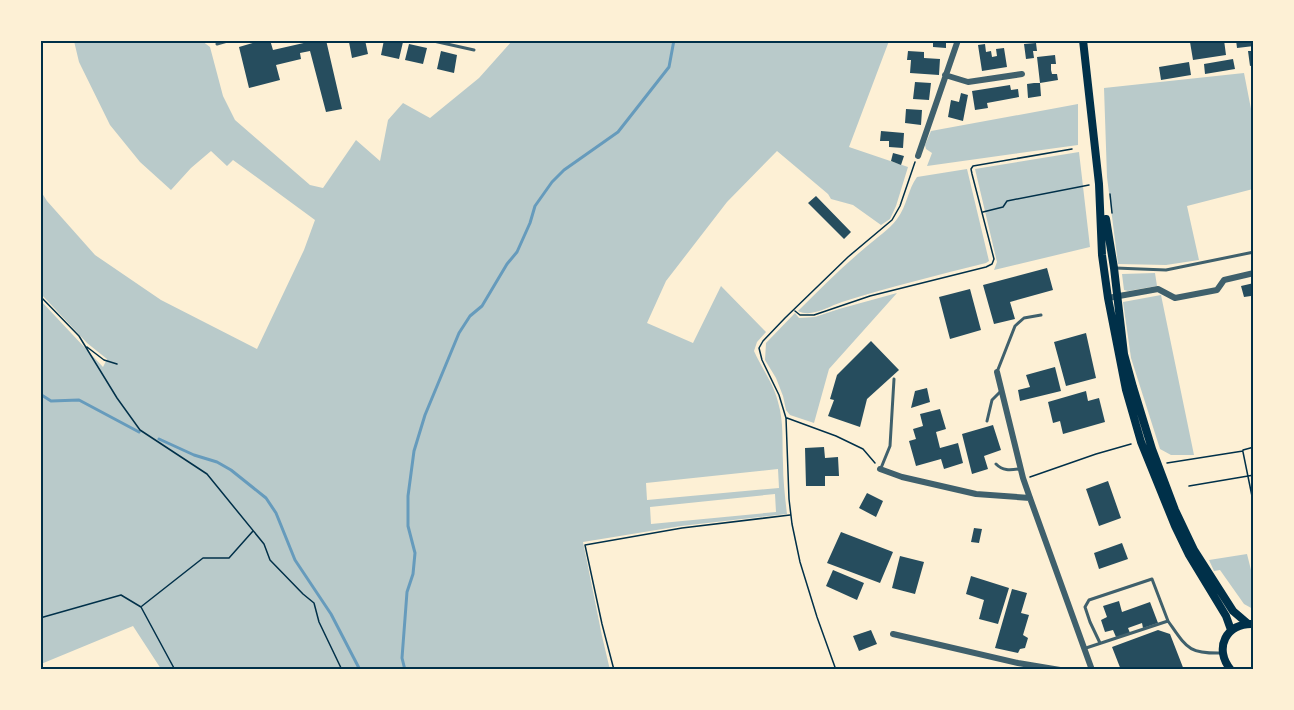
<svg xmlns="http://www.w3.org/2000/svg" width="1294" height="710" font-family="Arial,sans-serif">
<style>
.green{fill:#b9caca;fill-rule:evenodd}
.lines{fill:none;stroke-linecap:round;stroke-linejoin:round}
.stream{stroke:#669bbc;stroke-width:3}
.building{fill:#264d5e}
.path{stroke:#003049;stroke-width:1.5}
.service{stroke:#3f606c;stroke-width:3}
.minor{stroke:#3f606c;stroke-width:6}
.secondary{stroke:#003049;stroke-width:8}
.neatline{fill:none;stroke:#003049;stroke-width:2}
</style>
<rect width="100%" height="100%" fill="#fdf0d5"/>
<path class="green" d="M74 41H202L210 47 223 96 235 120 310 185 323 188 356 140 380 161 388 120 403 103 430 118 479 78 512 41H889L849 147 908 167 896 206 890 219 881 225 853 205 831 199 828 194 777 151 727 202 666 281 647 323 693 343 721 286 766 332 757 342 754 351C762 369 774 384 778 402 784 422 782 442 783 463 783 480 785 497 787 514L681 526 583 542 602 636 610 670 161 669 133 626 41 664V301L103 367 107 359 87 343 41 294 40 190 47 201 95 255 161 300 257 349 304 250 315 220 233 160 227 166 211 151 191 168 171 190 140 162 110 125 79 62ZM778 469 779 488 647 500 646 483ZM775 494 776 512 651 524 650 507Z
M1244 73 1252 114 1253 115V189L1187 206 1199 260 1166 265 1118 264 1107 177 1104 88Z
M1078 104V145L927 166 932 153 926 149 925 145 931 131Z
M1079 152 1090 247 994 270 997 262 975 169Z
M967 169 989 261 986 263C938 275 889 287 842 302 829 306 812 318 798 311 820 289 842 267 866 247 876 238 889 230 897 219 907 206 908 189 917 177Z
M1155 273 1157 286 1128 291 1124 290 1122 274Z
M897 293 829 369 814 423 790 415 786 410 783 396 776 378 765 360 766 343 795 313 799 318 815 317 839 309Z
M1161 295 1194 455H1171L1160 449 1131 358 1123 302Z
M1247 554 1253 578V609L1244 604 1220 570 1214 571 1209 560Z"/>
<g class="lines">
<path class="stream" d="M40 394 51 401 79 400 139 432
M159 439 194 455 217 462 231 470 266 498 276 513 295 560 331 614 360 670
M405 670 402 658 407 592 413 574 415 553 408 526V496L414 451 425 415 459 333 470 316 482 306 507 264 517 252 530 223 535 206 552 182 564 170 618 132 669 67 674 40"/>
</g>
<path class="building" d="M263 40H270L273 50 308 42V40H326L342 109 326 112 310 51 300 53 301 59 276 65 280 80 249 88 239 47Z
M353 40H365L368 54 352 58 349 42Z
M384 40 403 42 399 59 381 55Z
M933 40H946V48L933 47Z
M1198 40H1224L1226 55 1193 60 1190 42Z
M1236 40H1254V46L1237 48Z
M1036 43 1037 51H1033L1034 58 1026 59 1024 44Z
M409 44 427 48 423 64 405 60Z
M985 44 986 52 991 51 992 57 997 56 996 49 1004 48 1007 67 982 71 978 45Z
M441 51 457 55 454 73 437 69Z
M908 51 924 52V58L940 59 939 75 910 73 911 60H907Z
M1248 51H1254V65L1250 66Z
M1055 55 1056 64H1051V70L1052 74H1057L1058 80 1040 83 1037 57Z
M1233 59 1235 69 1205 74 1204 64Z
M1189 62 1191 75 1161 80 1159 67Z
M915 82 931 83 929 100 913 99Z
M1034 83H1040L1041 96 1028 98 1027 84Z
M1010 85 1011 90 1018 89 1019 97 987 103 988 108 975 110 972 91Z
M961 93 968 95 963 121 948 117 951 100 959 102Z
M906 109 922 110 921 125 905 123Z
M881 131 904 133 903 148 889 147V141H880Z
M893 153 904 156 901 165 891 161Z
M816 196 851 232 844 239 808 203Z
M1047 268 1053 290 1010 302 1015 319 994 324 983 285Z
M1254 283V301L1252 302 1251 296 1244 297 1241 286Z
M970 289 981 330 950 339 939 297Z
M1086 333 1096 378 1066 386 1054 342Z
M871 341 899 370 867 399 860 427 828 416 834 400 830 399 837 375Z
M1055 367 1061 391 1020 401 1018 390 1030 387 1026 375Z
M927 388 930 402 911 408 915 391Z
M1086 391 1088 401 1099 398 1105 422 1063 434 1060 421 1053 423 1048 402Z
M940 409 946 429 936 432 940 448 958 443 963 463 944 469 941 459 916 466 909 441 916 439 913 429 923 426 920 414Z
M993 425 1001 450 984 456 988 469 972 474 962 434Z
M824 447 825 458 838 457 839 476H825V486H806L805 448Z
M1108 481 1121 518 1099 526 1086 489Z
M867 493 883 501 876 517 859 508Z
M974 528 982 529 979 543 971 542Z
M841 532 893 552 880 583 827 563Z
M1122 543 1128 559 1099 569 1094 553Z
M900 556 924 562 915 594 892 588Z
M833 570 864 583 857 600 826 586Z
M971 576 1009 588 998 624 979 619 984 600 966 594Z
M1012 589 1027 593 1021 613 1029 615 1023 635 1028 638 1025 648 1020 649 1018 653 995 648Z
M1119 601 1122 612 1150 602 1158 623 1143 628 1142 623 1128 628 1130 633 1116 637 1113 630 1105 632 1101 620 1107 617 1103 606Z
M871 630 877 644 859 651 853 636Z
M1158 630 1170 634 1184 670H1121L1112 647Z"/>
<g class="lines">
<path class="path" d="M1110 194 1112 213
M983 212 1003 207 1007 201 1089 185
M40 296 79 336 117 398 140 430 207 474 264 544 270 560 303 594 314 603 319 622 342 670
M795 311 800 315H814L870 296 986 267 992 264 994 259 972 174 971 169 973 166 1072 149
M87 347 104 360 117 364
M787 418 836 436 863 449 875 463
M1243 452 1254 506
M1167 463 1243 451V450L1254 447
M1030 477 1096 454 1131 444
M1189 486 1254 475
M142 606 203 558H229L253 531
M40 618 121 595 141 607 175 670
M614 670 602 624 585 545 682 528 790 515
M836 670 817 617 800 562 792 524 789 499 786 418 779 395 762 360 759 348 763 341 785 318 848 257 892 220 900 206 915 162"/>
<path class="service" d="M429 40 474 50
M217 44 231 40
M1115 268 1166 270 1254 252
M997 372 1015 326 1024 318 1041 315
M987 421 992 400 1001 391
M996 464C1003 471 1010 470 1019 469
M881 468 890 446 894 379
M1100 643 1090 622 1085 607 1089 600 1152 579 1168 621
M1086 648 1168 621C1187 648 1188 654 1223 653"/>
<path class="minor" d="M945 75 968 82 1022 74
M918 156 958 40
M1108 298 1158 289 1175 298 1217 290 1224 280 1254 273
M997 372 1023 478 1030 498 1092 670
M880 469 902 477 976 494 1030 498
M893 634 1018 663 1060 670"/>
<path class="secondary" d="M1083 40 1099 184 1102 255 1108 298 1126 390 1141 442 1175 526 1189 555 1226 616 1231 630
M1106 219 1114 268 1124 354 1133 387 1152 449 1175 510 1194 550 1233 611 1247 623
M1231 670C1213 649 1226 622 1254 624"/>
</g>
<rect width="1294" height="710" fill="none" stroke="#fdf0d5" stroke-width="84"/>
<rect x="42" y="42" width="1210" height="626" class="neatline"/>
</svg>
